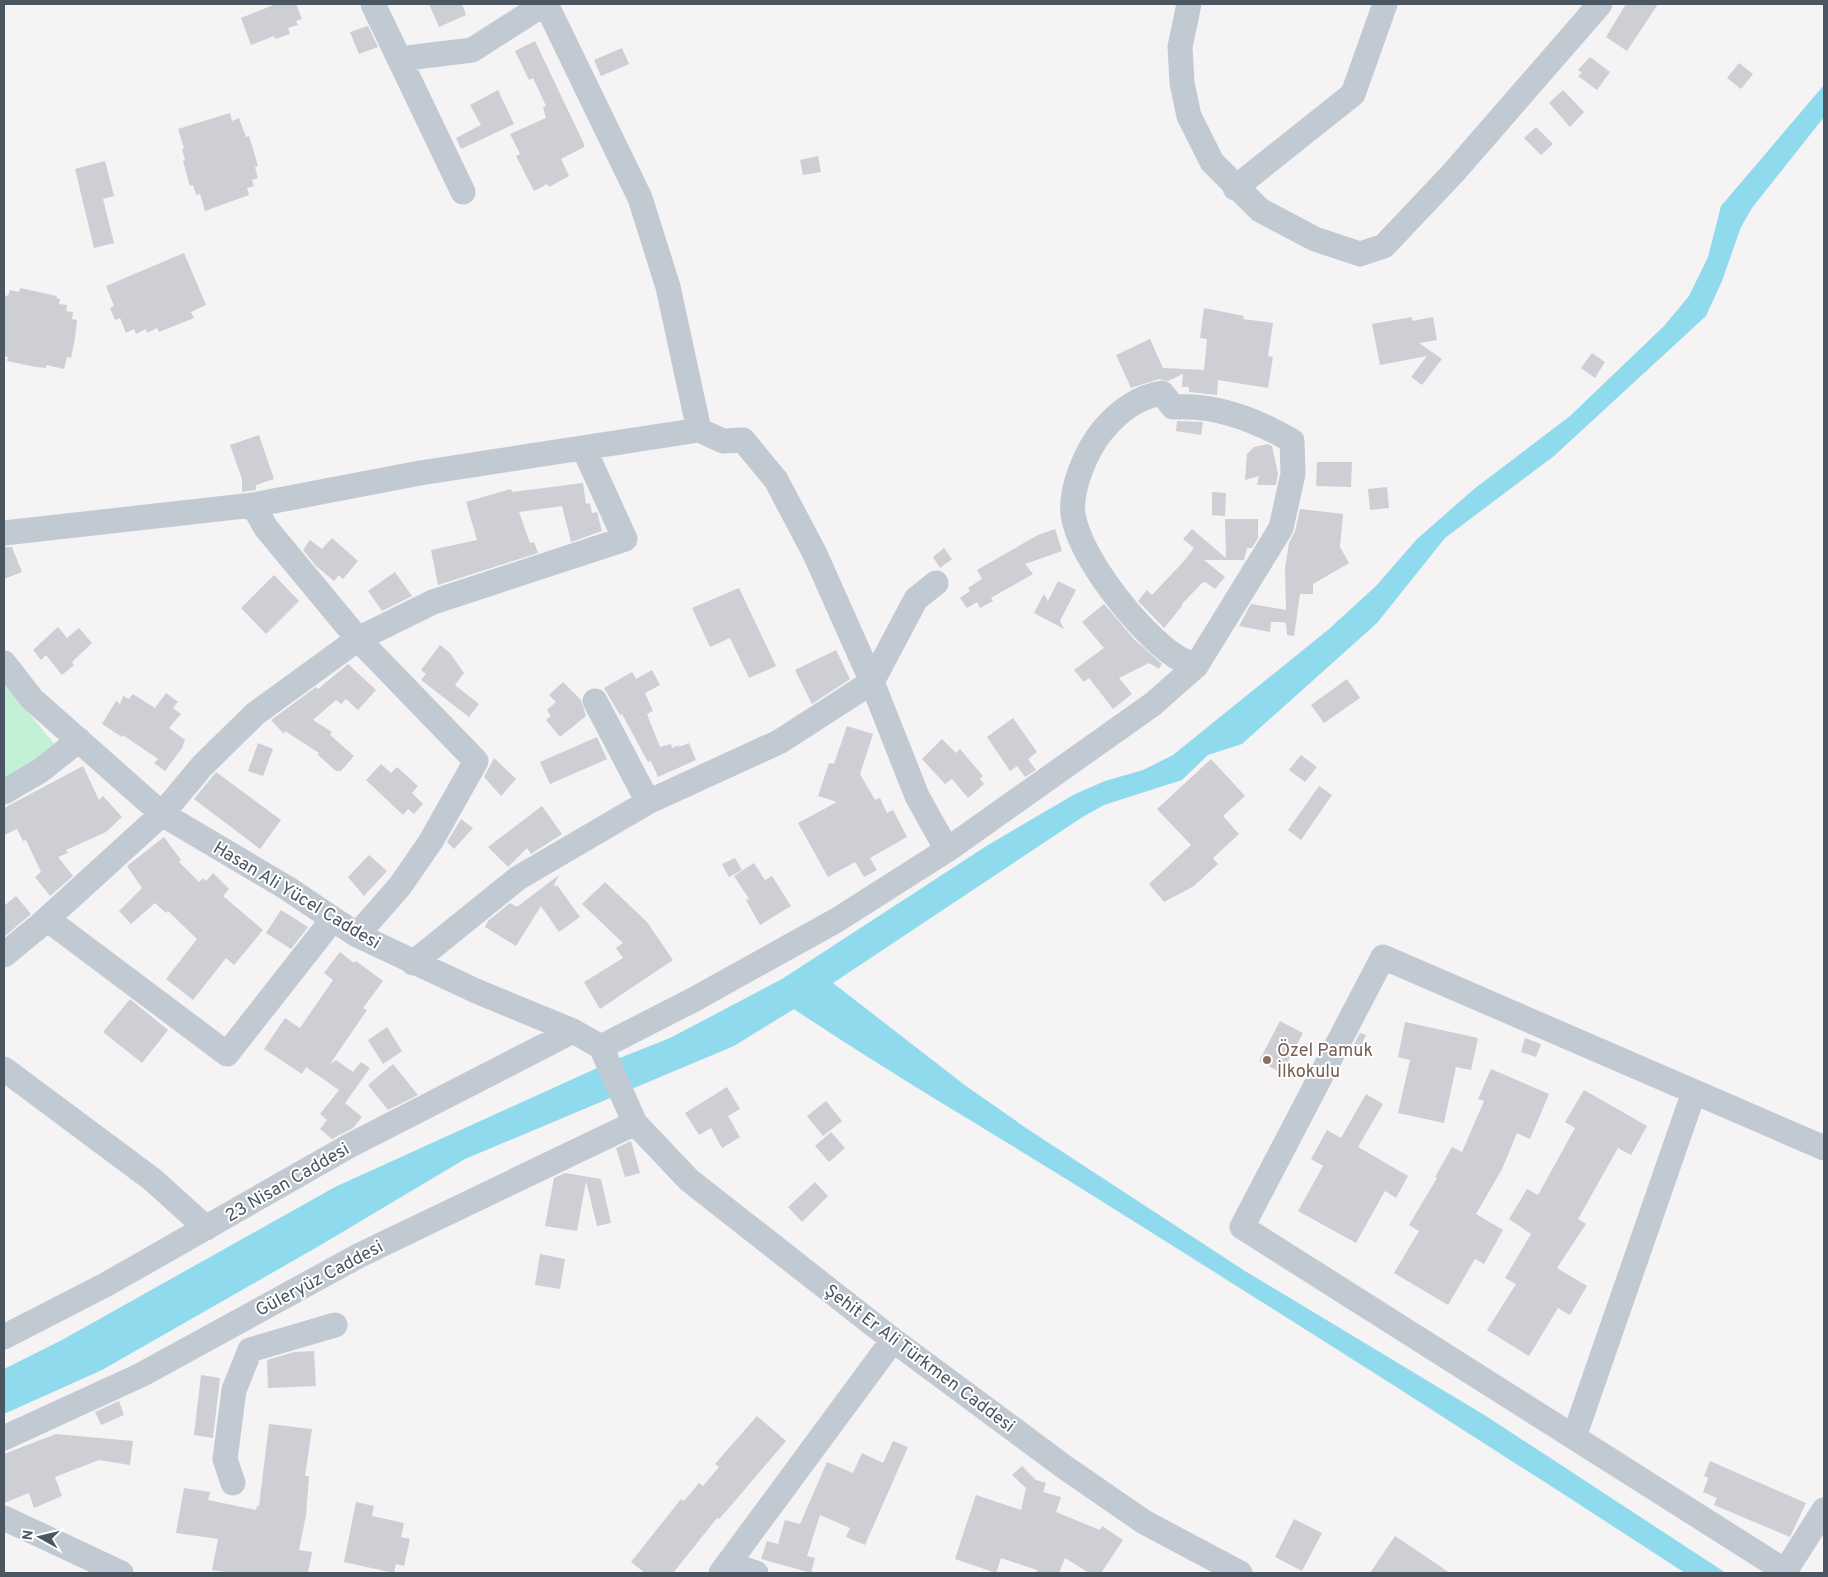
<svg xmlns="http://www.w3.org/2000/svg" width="1828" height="1577" font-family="Overpass,sans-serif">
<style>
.green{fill:#c3f1d5}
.water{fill:#90daee}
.building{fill:#cdcfd5}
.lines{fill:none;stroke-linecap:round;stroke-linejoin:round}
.minor{stroke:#c1cad2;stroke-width:25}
.education-dot{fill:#8d6e63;stroke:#fff;stroke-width:2}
.labels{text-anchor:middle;stroke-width:4;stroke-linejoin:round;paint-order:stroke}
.street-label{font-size:18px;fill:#4a5661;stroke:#fff}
.education-label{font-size:18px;fill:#785e54;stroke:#fff;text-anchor:start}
</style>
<rect width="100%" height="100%" fill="#f5f3f3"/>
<path class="green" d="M4 683 60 751 4 780Z"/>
<path class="water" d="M1824 85V117L1752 208 1741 227 1722 281 1706 316 1554 456 1445 538 1377 623 1242 744 1208 755 1182 780 1104 805 1081 818 833 983 966 1086 1029 1130 1245 1271 1486 1416 1726 1573H1685C1490 1446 1293 1321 1095 1197 995 1134 892 1075 794 1009L734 1046 465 1159 319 1246 102 1370 4 1414V1369L62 1340 335 1187 617 1059 670 1038 782 979 988 845 1075 794 1105 781 1143 770 1173 755 1329 629 1376 586 1417 539 1474 489 1570 416 1664 326 1689 296 1708 257 1721 206Z"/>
<path class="building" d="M276 4H296L302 19 296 21 298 25 288 28 290 34 275 39 274 36 251 45 241 18Z
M429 4H462L466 15 439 27Z
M1626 4H1658L1627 51 1606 37Z
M368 26 378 47 359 54 350 32Z
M535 41 584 144V147L561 159 569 176 549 187 547 184 534 191 516 156 520 154 510 134 546 118 543 108 546 106 533 78 529 80 515 51Z
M622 48 629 64 601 76 594 60Z
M1590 57 1610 72 1597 90 1578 76 1582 73 1578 70Z
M1739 63 1753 74 1741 89 1727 78Z
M498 90 514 124 461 149 456 138 481 125 470 105Z
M1563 90 1584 112 1570 127 1549 103Z
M230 113 232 121 239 118 246 137 249 136 258 166 255 167 258 178 252 180 254 186 247 188 249 195 205 211 200 194 196 195 193 185 190 186 183 161 185 160 182 149 184 148 178 129Z
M1536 127 1553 144 1541 155 1524 138Z
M818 156 821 172 803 175 800 160Z
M105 161 114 196 103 199 114 243 94 248 75 169Z
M184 253 206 305 191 312 194 318 159 332 157 328 147 333 146 329 136 334 134 329 126 333 120 318 115 320 110 308 114 306 106 286Z
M20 288 57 296 56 298 60 299 59 304 67 305 66 311 73 312 72 319 77 320 75 338 71 358 67 357 64 369 46 365V368L36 367 7 361 8 357 4 356V295L8 296 10 290 19 292Z
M1204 308 1244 316 1243 319 1273 323 1268 356 1273 357 1268 388 1218 380 1217 395 1189 392V387H1182L1183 374 1168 381 1159 379 1131 388 1116 355 1150 339 1163 368 1204 370 1207 339 1200 338Z
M1412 317V321L1433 317 1437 340 1419 343 1442 359 1422 385 1411 377 1427 356 1380 365 1372 324Z
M1592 353 1605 362 1595 378 1581 368Z
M1177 421 1203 422 1201 435 1176 431Z
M259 435 274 479 256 485V490L242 492V479L230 445Z
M1268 444 1272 446 1278 474 1276 485H1257L1259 476 1245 480 1247 454 1254 447Z
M1317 462H1352L1351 487 1316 486Z
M583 483 586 504 590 503 592 513 597 512 602 531 571 542 562 506 519 512 530 543 534 542 538 553 438 585 431 550 477 540 466 502 511 489 512 492Z
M1387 487 1389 508 1370 510 1368 489Z
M1212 492 1226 493 1225 516 1212 515Z
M1300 509 1343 514 1340 547 1349 563 1313 584V594H1300L1294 636 1287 635 1286 623 1280 622H1271L1270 632 1239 626 1251 604 1286 610 1285 568 1289 543 1295 531Z
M1225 519H1258V538L1252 548H1247L1244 560H1204L1225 577 1215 589 1205 582 1202 583 1181 605 1182 606 1164 628 1138 601 1147 590 1152 595 1184 561 1194 548 1183 539 1192 529 1226 558Z
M1055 529 1062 551 1025 564 1033 574 991 598 993 601 980 608 977 602 967 608 960 598 970 591 968 588 982 579 977 570 1038 535Z
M332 538 358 561 343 579 339 575 334 581 316 566 303 550 310 540 322 549Z
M4 547H12L22 572 4 579Z
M944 548 952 559 940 568 933 557Z
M395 572 412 596 382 611 368 591Z
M274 575 299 601 266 634 241 608Z
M1058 581 1076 590 1060 621 1064 629 1034 613 1044 594 1048 601Z
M739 588 776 666 749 678 730 638 710 647 692 608Z
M1104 604 1134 639 1162 664 1159 669 1149 663 1119 678 1132 694 1113 709 1089 678 1084 682 1074 670 1104 648 1082 622Z
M58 627 67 638 79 628 92 643 72 662 74 665 62 675 46 655 41 660 33 650Z
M440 645 450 653 464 673 455 685 479 704 469 717 421 680 426 674 421 670Z
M836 650 850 679 812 704 795 670Z
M348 664 376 690 358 710 346 699 341 704 336 700 313 720 332 732 330 735 354 756 341 771H336L318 755 319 753 285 731 284 734 271 720 316 687 318 689Z
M652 670 660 685 645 693 653 711 647 714 660 747 671 744 672 748 679 745V747L689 743 696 760 658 777 651 761 648 762 622 714 620 715 604 688 632 672 636 679Z
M1347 679 1360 698 1324 723 1311 705Z
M563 682 581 700 586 716 560 737 546 720 551 716 547 710 556 702 549 695Z
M166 693 178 702 173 708 181 714 169 728 185 740 182 748 165 771 154 763 158 759 123 735 122 737 102 724 116 701 120 704 123 696 129 699 133 694 155 708Z
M1013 718 1037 752 1028 759 1036 770 1025 777 1017 766 1010 771 987 737Z
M847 726 873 734 860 774 875 800 880 798 887 813 893 810 907 837 870 858 877 870 864 877 855 862 828 877 798 823 837 802 818 796 829 763 834 764Z
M597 737 607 759 550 784 540 762Z
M942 739 956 753 960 749 983 776 980 779 984 784 968 798 952 779 945 784 922 759Z
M258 743 273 749 263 776 248 771Z
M1301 755 1317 767 1305 782 1289 770Z
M494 758 516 779 501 796 484 777Z
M1211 759 1245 796 1223 816 1239 834 1213 858 1218 864 1194 886 1164 902 1149 884 1191 845 1157 809Z
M381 764 391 773 397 767 418 786 412 793 423 804 414 814 408 809 403 815 366 780Z
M83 766 99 800 103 796 122 817 106 832 66 850 68 853 58 857 73 876 50 896 35 877 41 872 26 840 23 841 17 829 4 835V808Z
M216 772 281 820 260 849 194 799Z
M1319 786 1332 795 1301 840 1288 830Z
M542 806 562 834 531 854 527 848 508 867 488 847Z
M461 819 473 828 454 849 447 842Z
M164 837 181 860 179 862 199 882 203 878 206 881 213 873 229 889 223 896 263 930 234 965 226 958 193 1000 166 979 197 939 168 911 166 913 155 903 131 924 119 911 142 888 127 866Z
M369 855 387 871 364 896 348 877Z
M735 858 742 870 729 877 722 864Z
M754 863 765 880 772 876 791 906 760 925 746 900 749 899 734 876Z
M559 875 554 885 555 887 557 885 580 917 559 932 541 906 516 946 485 927 488 921 510 903 517 907Z
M605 882 647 922 673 960 600 1009 584 982 623 958 616 948 623 943 582 904Z
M16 896 31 914 4 937V906Z
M281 910 308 927 291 949 266 933Z
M340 952 354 963 356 961 383 981 363 1008 367 1010 330 1064 336 1060 353 1072 361 1062 370 1068 345 1103 362 1117 353 1128 332 1139 320 1129 327 1120 320 1114 339 1090 306 1067 302 1074 264 1049 285 1018 300 1028 333 980 324 973Z
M130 999 168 1030 142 1063 103 1032Z
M1280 1021 1303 1033 1282 1073 1259 1061Z
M1405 1022 1478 1038 1471 1070 1456 1067 1444 1123 1398 1113 1410 1060 1398 1057Z
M387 1027 402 1051 383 1064 368 1040Z
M1360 1033 1366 1035 1357 1055 1350 1051Z
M1525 1038 1541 1044 1536 1057 1521 1052Z
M393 1064 418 1095 388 1110 368 1085Z
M1491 1069 1549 1094 1530 1139 1517 1133 1502 1169 1476 1214 1503 1230 1484 1264 1475 1259 1448 1305 1394 1273 1419 1231 1409 1225 1437 1178 1435 1177 1452 1147 1462 1152 1484 1101 1478 1099Z
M727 1087 740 1109 728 1116 740 1137 722 1148 711 1128 699 1135 685 1113Z
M1584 1090 1647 1126 1631 1155 1618 1148 1578 1219 1586 1224 1557 1268 1587 1286 1570 1315 1558 1308 1529 1356 1487 1330 1516 1284 1505 1278 1531 1234 1509 1219 1527 1189 1538 1195 1575 1128 1565 1122Z
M1366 1094 1383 1104 1358 1147 1408 1176 1396 1198 1385 1191 1356 1243 1298 1211 1323 1166 1311 1159 1327 1130 1341 1138Z
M826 1101 842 1121 823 1136 807 1116Z
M831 1132 845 1148 829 1162 815 1146Z
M631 1141 640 1173 625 1177 616 1148Z
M565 1173 601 1179 611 1223 597 1226 586 1181 577 1231 545 1226 554 1178Z
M815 1182 828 1196 802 1222 788 1207Z
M540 1254 565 1259 560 1289 535 1285Z
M314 1351 316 1386 268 1388 267 1360 294 1352Z
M201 1375 220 1378 213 1438 194 1435Z
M119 1401 124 1415 101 1425 95 1412Z
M757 1416 786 1441 729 1508 719 1519 717 1518 673 1573H645L631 1562 681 1499 684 1501 699 1483 703 1486 719 1467 715 1464Z
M269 1424 312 1429 305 1476H309L306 1515 299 1550 312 1552 308 1573H231L212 1570 218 1539 176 1533 184 1488 210 1492 208 1500 256 1510 257 1506H259Z
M56 1434 133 1441 130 1465 99 1460 55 1477 62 1496 34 1508 29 1493 4 1503V1454Z
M893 1441 908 1447 865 1545 846 1537 850 1528 820 1515 807 1556 815 1558 811 1573 761 1559 767 1541 778 1544 785 1520 800 1524 827 1462 853 1473 862 1453 883 1463Z
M1710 1461 1806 1503 1790 1537 1714 1505 1717 1498 1703 1492 1708 1478 1704 1476Z
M1022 1466 1036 1480 1046 1483 1043 1492 1061 1497 1056 1512 1100 1530 1102 1526 1123 1540 1101 1573H1089L1065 1558 1059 1573H1036L1037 1570 1001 1558 996 1573 955 1559 976 1495 1021 1510 1026 1488 1012 1475Z
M356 1502 374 1506 372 1516 404 1523 401 1537 410 1539 404 1566 396 1564 394 1573 344 1562Z
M1294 1519 1322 1533 1302 1571 1275 1557Z
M1395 1536 1450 1573H1370Z"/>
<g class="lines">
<path class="minor" d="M373 4 463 192
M546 4 640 198 668 287 699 430
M1189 4 1180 47 1182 83 1189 116 1212 162 1260 210 1315 239 1360 254 1384 246 1454 172 1600 4
M399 59 472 50 544 4
M1235 188 1353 94 1385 4
M253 505 266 528 358 639 476 761 431 841 400 886 357 935
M4 533 253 505 420 473 699 430 723 441 743 440 776 480 815 554 872 682 917 796 947 850
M4 663 32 699 162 814 287 888 357 935 476 991 573 1031 601 1047 635 1123 689 1180 893 1340 1063 1466 1144 1522 1240 1573
M595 701 648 802
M4 792 40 771 79 740
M47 919 227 1054 333 919
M4 955 38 927 162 814 202 766 255 714 358 639 433 602 625 539 584 449
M413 963 518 878 648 802 779 742 872 682 916 599 936 583
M601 1047 693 1000 837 920 947 850 1153 704 1196 666 1281 528 1293 474 1292 441C1255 419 1216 404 1173 407L1162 393C1137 397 1119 411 1103 430 1087 449 1070 488 1073 514 1079 557 1139 632 1175 656 1181 660 1189 663 1196 666
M4 1069 153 1180 206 1228
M4 1337 107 1284 349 1146 573 1031
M1574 1437 1694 1092
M4 1438 141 1375 360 1255 635 1123
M233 1483 225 1459 234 1390 250 1350 335 1325
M4 1518 121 1573
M729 1564 756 1573
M1785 1571 1242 1227 1383 957 1824 1148
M721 1573 893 1340
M1784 1573 1824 1510"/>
</g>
<circle class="education-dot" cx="1267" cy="1060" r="5"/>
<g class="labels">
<g class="street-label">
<text transform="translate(297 895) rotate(31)" y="6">Hasan Ali Yücel Caddesi</text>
<text transform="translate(287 1182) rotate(-30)" y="6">23 Nisan Caddesi</text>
<text transform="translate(319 1278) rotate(-28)" y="6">Güleryüz Caddesi</text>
<text transform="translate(920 1358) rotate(37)" y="6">Şehit Er Ali Türkmen Caddesi</text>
</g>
<g class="education-label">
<text x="1277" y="1056">Özel Pamuk<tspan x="1277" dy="21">İlkokulu</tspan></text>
</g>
</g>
<rect width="1828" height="1577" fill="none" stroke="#4a5661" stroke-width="10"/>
<g transform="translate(40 1537) rotate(278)" stroke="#ffffff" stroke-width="4" paint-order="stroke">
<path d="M0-4L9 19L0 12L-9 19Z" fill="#4a5661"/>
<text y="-8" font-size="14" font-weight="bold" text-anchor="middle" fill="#4a5661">N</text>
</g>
</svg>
